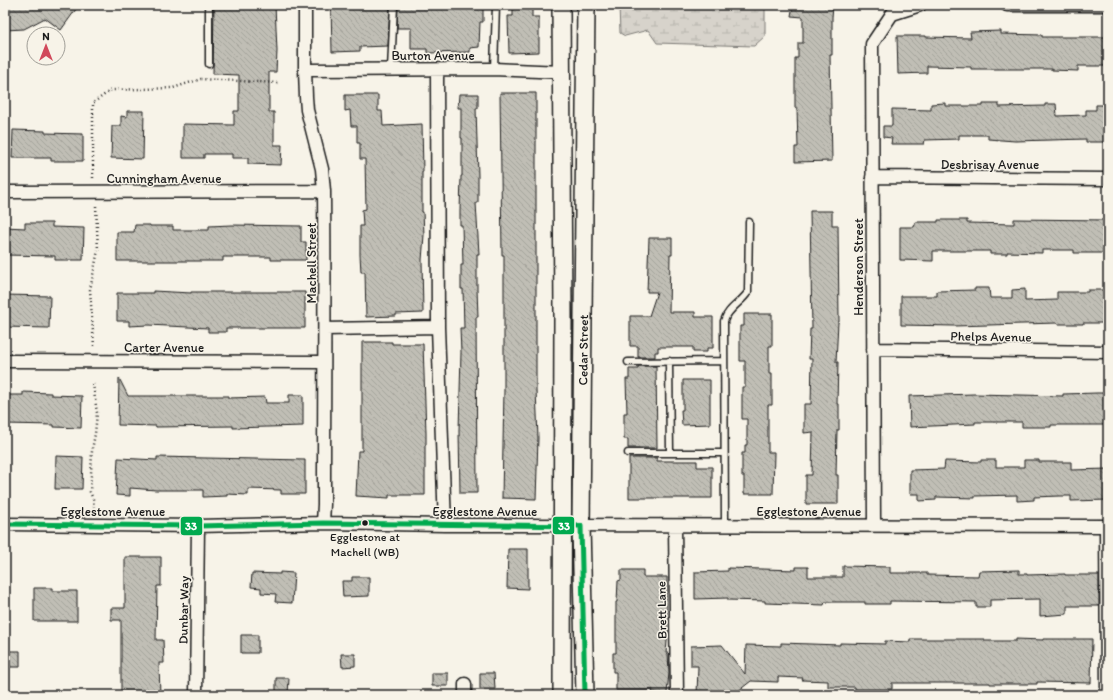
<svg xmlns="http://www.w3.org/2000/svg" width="1113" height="700" font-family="Itim,sans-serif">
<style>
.wetland{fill:url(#wetland-marsh);stroke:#7a7874}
.building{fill:url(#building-back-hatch);stroke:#1c1c1c}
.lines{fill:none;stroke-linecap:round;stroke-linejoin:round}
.lane-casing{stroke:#1c1c1c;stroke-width:9}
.street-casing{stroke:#1c1c1c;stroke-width:15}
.secondary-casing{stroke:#1c1c1c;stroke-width:20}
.path{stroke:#1c1c1c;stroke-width:2.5;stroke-dasharray:1 3;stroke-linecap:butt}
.lane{stroke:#f7f3e8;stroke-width:6}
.street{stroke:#f7f3e8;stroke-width:12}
.secondary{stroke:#f7f3e8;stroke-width:17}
.bus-1-casing{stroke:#f7f3e8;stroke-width:8}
.bus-1{stroke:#00aa4f;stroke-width:5}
.bus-dot{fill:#1c1c1c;stroke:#f7f3e8;stroke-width:1.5}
.labels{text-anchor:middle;stroke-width:3;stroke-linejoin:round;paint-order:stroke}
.bus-label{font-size:12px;fill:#1c1c1c;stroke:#f7f3e8}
.street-label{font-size:13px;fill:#1c1c1c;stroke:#f7f3e8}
.line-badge{stroke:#f7f3e8;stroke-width:1.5}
.badge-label{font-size:11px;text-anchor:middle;font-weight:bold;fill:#fff}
</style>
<defs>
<pattern id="wetland-marsh" width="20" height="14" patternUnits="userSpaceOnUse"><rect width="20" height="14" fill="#d7d3cb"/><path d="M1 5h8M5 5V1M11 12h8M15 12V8" fill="none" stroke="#b8b5ae"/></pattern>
<pattern id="building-back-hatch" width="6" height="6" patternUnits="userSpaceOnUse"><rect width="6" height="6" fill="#c0beb5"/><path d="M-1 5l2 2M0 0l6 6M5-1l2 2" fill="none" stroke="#a4a39b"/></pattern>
</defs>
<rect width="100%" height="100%" fill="#f7f3e8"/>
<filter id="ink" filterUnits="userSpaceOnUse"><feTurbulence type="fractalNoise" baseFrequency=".025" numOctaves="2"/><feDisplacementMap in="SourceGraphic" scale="8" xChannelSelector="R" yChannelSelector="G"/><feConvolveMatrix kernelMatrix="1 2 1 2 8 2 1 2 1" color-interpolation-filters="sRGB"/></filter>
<g filter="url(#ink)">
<path class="wetland" d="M619 5H765V36L754 46 657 43 648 30 625 36 620 33Z"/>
<path class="building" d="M5 5H79L61 30 45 18 24 29 5 30Z
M214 5H275L277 51 276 72H269V112H274V145H282L281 165 248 164V158H232V154H204V158H183V124L234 125V111H239V75L213 74Z
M331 5H390L388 46 360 47V51L332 52Z
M398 5H483V22H480L479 47 470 48V52L427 53V49H411V28H397Z
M793 5H833L832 17V55H830L832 161 795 162V147H798L797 108H795V58H798V43H803V17L791 16Z
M513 8H532V17H539V52L509 53 508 16H513Z
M1001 31V34L1042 35V37H1108V66H1078V71L1052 70V69H971V67L927 66V73L898 74 897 36H926V37L971 38 970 32Z
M500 93H536V390L538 438 536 499 502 498 504 390V255H502Z
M459 94H478V108H476L478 176V203H476L479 254H477V289L478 317H476L477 493H460L459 431 461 352 460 328H464L463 289H461V265H463L462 225H460V211L461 176H462V138H461V108H458Z
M345 95H378V111H382L383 126 422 124 423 172H422V212H423L424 235 422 260 423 313 396 314V316L366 317 365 272H361L360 255V226H363L362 210 366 209 365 159H360V143H357V126H351L350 110 345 111Z
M945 103V106H983V104H999V107L1045 106V104H1056L1057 116 1086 115V110H1096V105H1108V142H1086V139L1015 141 988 139V135H959V139L925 140 924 144H891L892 138 883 137V126H892V109L931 110V104Z
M127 111H144L143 159 111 158 112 126H121V116L127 117Z
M13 130 45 131V133L83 134V161H51V158H12Z
M810 211H832V225H838L839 322H838L836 362H838L837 404H839V430H837L836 475H838V504H806V475H812L813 432 804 433V404H811L812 359H809L810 329H812Z
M1014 219 1108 220V253H1074V250H1042V253L1007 252V254H990V251H933V261L900 260V227H914L916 222H938V220H967V223L1014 224Z
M25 223H52V227L84 228 83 260H55V256L5 255V227L25 228Z
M135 225H150V226H173V230H209V226L231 225 301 226V242H306V260H271V257H223V261H117V232H134Z
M649 238H672V255H670L669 312H695V317H713V348H707V352H693V347H658V352H655V357H638V346H630V316H649L657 292H647Z
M975 288H989L990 298H1012V290L1025 289V301L1057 300V292H1088V290H1107L1108 323H1083V324H1057V323L954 326 901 325V296H937V291L975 290Z
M153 291 191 293V292H305V328H226V332H208V328L148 325 129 326V321H117V293H153Z
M5 295 50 296 49 328 5 327Z
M744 314H772V346H769V374H772V405H768V452H774L773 494H744V476H742V453H745V445H747V419H742V387H745V361H740V326H744Z
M362 342H392V344H423L426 433V445H425V495H389V498L356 496 358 451H362Z
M638 366H656L657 448H628V439H624V413H627L626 379H629V369H638Z
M119 378 128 396H228V398L265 397 266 403H289V395H303V426L233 428V426L156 427V426L118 425Z
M683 380H710V424L682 425 681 410H683Z
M23 392 51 393V395L82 396 81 428 54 427V425L5 424V395H23Z
M1097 393H1108V425H1051V427H1022V422H975V424L910 427 909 396 974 394 1063 396V394Z
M56 456 83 457 82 489H55Z
M157 457 305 460V494H281V490L248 489V495L227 494V496L203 497V490H156L130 488V496L116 495 118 458 157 460Z
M629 458H657V461H697V467H712V498H629Z
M981 460H996V467H1024V460H1039V462H1071V470L1108 469V500L1071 501V496H1059L1034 497V500L1017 501V495L975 496V498L936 497V500L919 501V494H910V470L944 469 945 461 981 462Z
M508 549H528V589L507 588Z
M125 557H161V586H157L156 640H163L164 663H159L160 695H121V620H111V608H125Z
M843 566 890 567V573H927V575L978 576 979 571 1019 570V574H1027V575L1065 574V575H1099V606H1067V614L1040 616V599L990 600V607H976V602L890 601V604H865V602H825L824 605 765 603V601L728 600V598L695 599V572L728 571V568L796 570V567H808V577H843Z
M621 570H643V577H667V630H668L666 653H668L669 673 667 693 652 692 653 690H616V672H613V653H616V602H617L618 581 621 580Z
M280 572 294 573 292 603 275 602 276 594 261 593V588L251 587 252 573 280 574Z
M352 577H369V596L343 597 342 581H352Z
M34 588H52V591H77V621H34Z
M241 635H258V653H241Z
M910 639H985V641H1016V639L1043 640V639H1092L1091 683 1037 682V684H990V683H892V689H855V687H828V681L802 680 803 678 778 677V682L751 681 733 695H697L698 666H691V646L722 645 745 674 746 645 781 646V643L840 645V643L885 644V641L910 642Z
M5 651H20V667H5Z
M341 654H355V666L342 667Z
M432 673H448V686H432Z
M480 673H494L495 689H480Z
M276 678H289L288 695 276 694Z"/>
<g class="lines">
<g class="lane-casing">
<path id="lane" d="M209 64V5
M391 69 394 5
M494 69 496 5
M669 361 670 453
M628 362 724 361
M628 453H724
M725 525 724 321C728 308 741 303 748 292L749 222"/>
</g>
<g class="street-casing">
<path id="street" d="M305 5V70L306 97 307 110 322 169 324 191C325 296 324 400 324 504L323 523
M1007 5H1108
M892 14 920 5
M305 70 494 69 562 72
M437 70 438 327 445 525
M872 177 1108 179
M5 192 324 191
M325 329 438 327
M873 349 1108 352
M5 361 324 362
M5 524 198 526 323 523 445 525 1108 526
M874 525 872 44 892 14
M675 526 677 695
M1106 526 1107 695
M196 695 198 526
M465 695V684"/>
</g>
<g class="secondary-casing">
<g id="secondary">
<path d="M561 5 563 313 562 695"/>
<path id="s1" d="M585 695 581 526 586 5"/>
</g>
</g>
<path class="path" d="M93 178V103L111 90 173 88 201 79 278 83
M94 346 90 290 98 250 96 206
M93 384 97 413 95 434 92 450 91 475 90 492 93 499 94 507"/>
<use href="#lane" class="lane"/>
<use href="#street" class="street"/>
<use href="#secondary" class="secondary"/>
<g class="bus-1-casing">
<path id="bus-1" d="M5 524 198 526 323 523 581 526 585 695"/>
</g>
<use href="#bus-1" class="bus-1"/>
</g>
</g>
<circle class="bus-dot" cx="365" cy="523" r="3.5"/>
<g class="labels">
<g class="bus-label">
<text x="365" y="541">Egglestone at<tspan x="365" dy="15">Machell (WB)</tspan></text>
</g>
<g class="street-label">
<text x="433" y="60">Burton Avenue</text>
<text x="990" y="169">Desbrisay Avenue</text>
<text x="164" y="183">Cunningham Avenue</text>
<text transform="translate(311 263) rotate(-90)" y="5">Machell Street</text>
<text transform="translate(858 267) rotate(-90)" y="5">Henderson Street</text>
<text transform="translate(991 336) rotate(1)" y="5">Phelps Avenue</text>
<text x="164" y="352">Carter Avenue</text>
<text dy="5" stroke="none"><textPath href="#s1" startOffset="345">Cedar Street</textPath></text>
<text x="113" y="516">Egglestone Avenue</text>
<text x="485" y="516">Egglestone Avenue</text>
<text x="809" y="516">Egglestone Avenue</text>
<text transform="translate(183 610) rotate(-89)" y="5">Dunbar Way</text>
<text transform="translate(661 610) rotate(-91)" y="5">Brett Lane</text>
</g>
</g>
<g class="line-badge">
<rect x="552" y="516" width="23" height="19" rx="4" fill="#00aa4f"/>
<rect x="180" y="516" width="23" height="20" rx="4" fill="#00aa4f"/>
</g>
<g class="badge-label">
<text x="564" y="530">33</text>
<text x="191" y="530">33</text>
</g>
<rect width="1113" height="700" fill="none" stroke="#f7f3e8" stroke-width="20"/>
<rect x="10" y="10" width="1093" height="680" fill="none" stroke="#1c1c1c" stroke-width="1.5" filter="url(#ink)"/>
<g transform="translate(46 46)"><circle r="19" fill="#f7f3e8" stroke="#9f9d96"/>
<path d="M0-3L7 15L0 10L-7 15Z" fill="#d1495b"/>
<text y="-6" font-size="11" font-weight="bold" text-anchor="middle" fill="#1c1c1c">N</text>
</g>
</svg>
